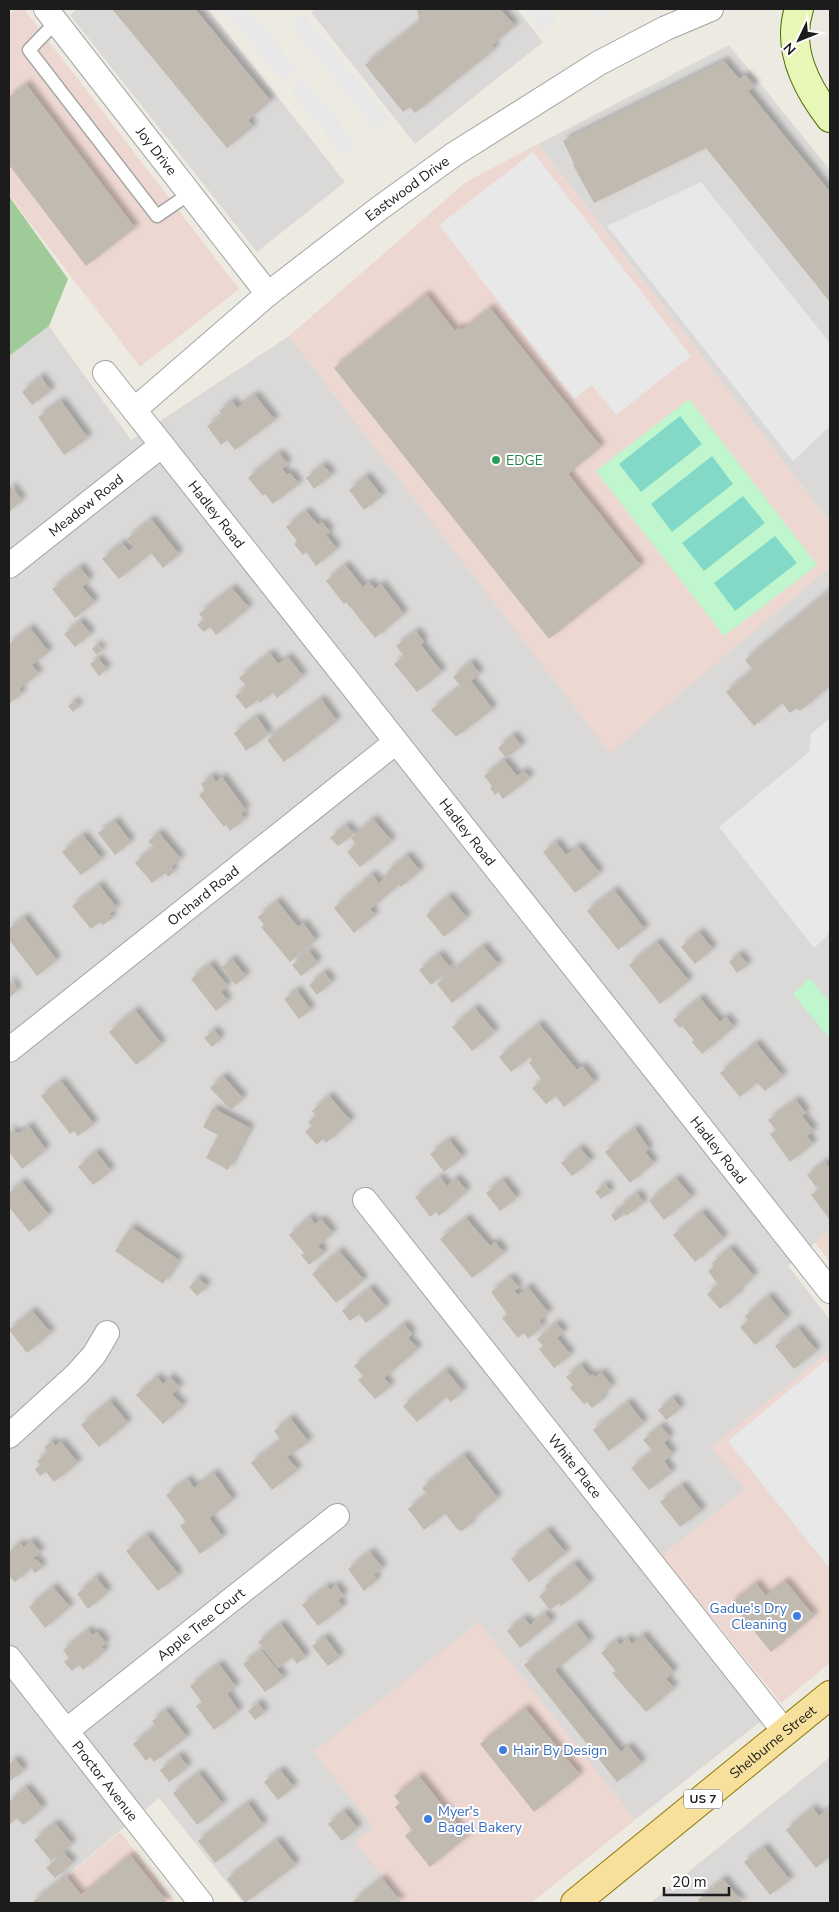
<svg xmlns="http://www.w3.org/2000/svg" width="839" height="1912" font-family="'Nunito Sans',sans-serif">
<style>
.residential{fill:#dad9d8}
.commercial{fill:#edd7d1}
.forest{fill:#9ecb98}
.park{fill:#bff6cd}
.pitch{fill:#82d9c7}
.parking{fill:#e8e8e8}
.building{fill:#c1bab1;filter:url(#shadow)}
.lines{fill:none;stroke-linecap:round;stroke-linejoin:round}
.lane-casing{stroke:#a3a3a3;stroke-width:15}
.street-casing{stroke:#a3a3a3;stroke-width:26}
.secondary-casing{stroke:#506c09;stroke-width:30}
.primary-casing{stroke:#8d7806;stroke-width:30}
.lane{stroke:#fff;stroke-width:12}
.street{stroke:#fff;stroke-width:24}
.secondary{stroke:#e8f6b6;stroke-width:28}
.primary{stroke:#f7e09c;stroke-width:28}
.leisure-dot{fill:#2e9e5b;stroke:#fff;stroke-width:2}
.shop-dot{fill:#3f7fe0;stroke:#fff;stroke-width:2}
.labels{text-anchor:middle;stroke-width:4;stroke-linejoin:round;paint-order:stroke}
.shield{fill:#fff;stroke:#606060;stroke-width:1}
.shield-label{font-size:12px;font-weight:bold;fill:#1c1c1c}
.street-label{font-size:14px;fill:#1c1c1c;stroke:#fff}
.leisure-label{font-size:14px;fill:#27864d;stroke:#fff;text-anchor:start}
.shop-label{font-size:14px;fill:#366cbe;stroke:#fff;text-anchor:start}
</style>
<defs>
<filter id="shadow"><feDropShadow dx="4.5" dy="-4.5" stdDeviation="2.5" flood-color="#0004"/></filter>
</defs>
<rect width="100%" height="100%" fill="#edebe1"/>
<path class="residential" d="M77 9H208L345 182 257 252 70 15Z
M315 9H517L543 42 415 144 311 12Z
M729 45 830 170V522L538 144Z
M49 326 131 440 289 336 610 752 830 567V1230L788 1266 830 1320V1351L712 1447 745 1489 662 1556 654 1547 635 1563 760 1722 635 1820 478 1622 374 1827 356 1842 404 1903H243L159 1798 34 1903H9V356Z
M830 1757V1903H650Z"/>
<path class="commercial" d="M16 9H24L239 289 140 367 9 195V15Z
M538 144 830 522V567L610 753 289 336 466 182Z
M830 1230V1262L815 1242Z
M830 1351V1663L781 1703 662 1556 745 1489 711 1447Z
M479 1622 635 1820 531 1903H404L355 1841 373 1827 314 1752Z
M120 1832 176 1903H35Z"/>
<path class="forest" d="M9 196 68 279 49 326 9 356Z"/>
<path class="park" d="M689 399 817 565 724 636 596 471Z
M810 978 830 1003V1039L793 994Z"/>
<path class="pitch" d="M680 416 702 444 641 492 619 464Z
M712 456 733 484 672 532 651 504Z
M743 496 765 523 704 571 682 543Z
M775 536 797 563 735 611 714 583Z"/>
<path class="parking" d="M224 9H248L297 68 282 80Z
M524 9H549L558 21 542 32Z
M590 9H615L596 19Z
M303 13 390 120 377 131 290 24Z
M304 79 358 145 344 156 290 90Z
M533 152 691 356 616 415 592 385 574 399 439 225Z
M701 182 830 343V426L793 461 607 226Z
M830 718V933L814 948 719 827 809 752 811 734Z
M826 1360 830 1365V1569L728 1441Z"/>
<path class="building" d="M112 9H195L271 101 248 120 253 127 227 148Z
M417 9H500L515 26 492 45 495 49 415 113 410 107 403 112 365 65 419 22Z
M724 61 739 79 745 75 755 86 748 91 830 192V302L706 148 594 203 573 165 574 164 563 141Z
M26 84 135 228 86 266 9 165V97Z
M426 294 455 331 459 327 462 330 490 308 601 447 568 474 641 566 549 639 334 368Z
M41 377 51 391 32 405 22 392Z
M255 395 275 420 235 450 227 440 221 445 207 426 223 415 219 411 232 401 237 408Z
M61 401 88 438 64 455 38 417Z
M279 453 288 464 282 469 287 475 290 473 299 484 273 504 265 494 263 496 248 478Z
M323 465 332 475 314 489 306 478Z
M366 476 382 496 364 510 349 490Z
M11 486 22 500 9 512V488Z
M306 511 318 525 322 522 330 532 326 535 337 549 316 566 306 552 303 555 294 544 297 541 286 527Z
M151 519 179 554 163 568 151 553 119 579 102 559 122 543 129 551 134 547 127 539Z
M345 565 363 587 369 582 375 589 381 584 404 614 375 638 346 602 344 604 326 581Z
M80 567 90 580 82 587 95 602 75 618 52 589Z
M232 588 249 608 216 635 210 627 204 632 197 625 204 619 199 614Z
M830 590V686L800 711 797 708 790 713 782 703 754 726 726 692 753 670 745 660Z
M80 621 91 634 75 647 64 634Z
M30 628 49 652 32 665 39 674 19 689 23 693 9 704V644Z
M416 631 424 642 421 645 442 672 417 692 394 664 404 656 396 646Z
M97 644 102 651 97 655 92 649Z
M270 653 278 664 288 657 303 676 277 698 273 692 260 703 258 700 246 709 235 696 247 687 239 678Z
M98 658 107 669 99 676 90 664Z
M471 662 480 674 471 681 493 709 456 737 431 710 461 686 453 677Z
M321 699 337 721 284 762 267 740Z
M74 701 79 706 73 712 68 706Z
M257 717 269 734 246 751 234 733Z
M513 735 522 746 506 758 498 748Z
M504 760 517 776 524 771 530 778 503 799 498 792 495 795 490 788 492 786 484 776Z
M212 776 216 782 222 777 246 810 241 814 245 819 230 831 226 825 224 827 199 795 205 790 201 784Z
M373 819 392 841 360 867 347 852 356 844 351 838Z
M115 821 131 842 115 855 98 833Z
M346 825 354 834 338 846 330 838Z
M159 833 181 859 171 867 174 872 168 877 165 873 152 883 135 863 154 847 148 841Z
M83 835 102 859 81 875 62 852Z
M556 842 566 855 578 846 600 873 575 893 543 852Z
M407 855 420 871 401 887 399 885 370 909 375 915 354 933 334 908 372 874 379 883 389 874 387 872Z
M99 885 117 908 109 914 113 918 103 925 100 922 91 929 72 906Z
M614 890 645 929 618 950 587 911Z
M449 896 467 918 444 937 426 915Z
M277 901 298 927 303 923 316 940 290 962 261 927 264 925 258 917Z
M24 917 57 960 37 976 9 940V929Z
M699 932 713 949 695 964 681 947Z
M657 942 689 981 660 1004 629 965Z
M483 946 499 965 452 1003 437 984Z
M309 951 318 963 301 976 292 965Z
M439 954 451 968 431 985 419 970Z
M739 954 748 965 737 973 729 962Z
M232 959 246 976 236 985 222 967Z
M210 964 228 986 221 992 228 1001 216 1011 191 979Z
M324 972 332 982 317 995 309 985Z
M9 979 18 990 9 998Z
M297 990 311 1010 299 1019 284 999Z
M700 998 720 1022 726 1017 734 1027 702 1054 692 1042 694 1040 682 1026 680 1028 673 1020Z
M475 1008 495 1032 472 1051 452 1027Z
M135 1010 162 1044 136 1065 109 1032Z
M539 1024 577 1070 582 1066 595 1082 564 1107 556 1096 546 1104 532 1088 542 1080 529 1063 532 1060 530 1057 511 1072 499 1057Z
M214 1030 221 1038 212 1047 204 1038Z
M756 1043 783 1076 765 1091 757 1083 740 1097 720 1073Z
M223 1076 243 1098 231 1110 210 1088Z
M61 1081 94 1124 78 1136 74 1131 70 1134 41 1096Z
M329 1096 351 1121 326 1143 323 1139 317 1145 305 1132 312 1126 308 1122 316 1115 312 1111Z
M796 1100 806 1113 802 1116 814 1131 807 1136 813 1144 790 1162 770 1134 776 1130 768 1120Z
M213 1108 250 1128 228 1170 206 1158 218 1135 203 1127Z
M29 1126 46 1150 22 1169 9 1152V1128L12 1132 19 1133Z
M635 1128 649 1149 645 1152 654 1163 630 1183 605 1152Z
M449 1140 463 1157 444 1172 430 1154Z
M580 1148 591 1161 572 1176 561 1163Z
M96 1152 111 1171 93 1185 78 1167Z
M825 1162 830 1169V1220L811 1195 820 1188 817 1186 816 1187 807 1175Z
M440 1177 447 1186 456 1178 467 1191 439 1216 436 1212 430 1217 415 1197Z
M676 1178 692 1197 664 1220 649 1201Z
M503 1180 517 1198 500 1211 486 1193Z
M22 1182 49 1215 29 1232 9 1207V1193Z
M605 1184 611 1192 601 1199 595 1192Z
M637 1193 644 1203 626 1216 619 1208Z
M618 1210 622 1216 615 1221 611 1215Z
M702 1212 724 1238 695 1262 673 1235Z
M310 1217 315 1224 321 1219 333 1233 318 1246 324 1253 309 1265 301 1255 304 1253 289 1235Z
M466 1218 490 1246 495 1242 504 1253 472 1278 440 1239Z
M131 1227 179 1260 163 1284 115 1251Z
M730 1248 754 1276 738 1291 739 1293 720 1309 707 1294 718 1285 708 1271 714 1266 712 1263Z
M339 1251 364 1280 336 1303 312 1274Z
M510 1277 519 1287 514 1291 518 1295 528 1287 549 1313 539 1321 543 1326 528 1339 524 1333 518 1338 502 1318 507 1314 491 1292Z
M198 1278 207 1286 197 1296 189 1287Z
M370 1288 386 1307 366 1323 359 1314 350 1321 342 1311Z
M769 1296 787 1318 755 1345 740 1327 749 1320 745 1316Z
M32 1311 51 1333 27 1353 9 1330Z
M556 1323 564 1332 557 1338 571 1355 554 1368 539 1349 543 1346 537 1339Z
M404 1324 412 1334 408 1338 418 1349 384 1378 391 1386 375 1399 358 1380 363 1376 354 1366Z
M798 1328 817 1351 794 1369 775 1346Z
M581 1365 590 1376 593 1374 595 1377 601 1372 612 1386 601 1396 603 1399 592 1408 587 1402 584 1404 570 1388 573 1385 566 1377Z
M446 1370 463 1391 451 1402 446 1397 417 1422 403 1406Z
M157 1377 163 1384 170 1377 180 1387 172 1394 183 1406 163 1424 136 1395Z
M673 1398 681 1408 666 1420 658 1410Z
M110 1401 128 1423 99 1447 81 1425Z
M628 1402 644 1423 609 1451 593 1430Z
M290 1418 309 1442 287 1457 298 1470 272 1490 251 1463 281 1440 274 1431Z
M661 1426 670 1437 664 1443 673 1454 664 1461 672 1472 649 1490 631 1468 653 1451 643 1440Z
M52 1441 55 1446 61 1442 78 1463 54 1482 46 1472 40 1476 35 1469 40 1465 37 1461 48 1452 44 1447Z
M464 1455 498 1498 471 1520V1524L462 1531 458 1530 445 1514 424 1530 408 1509 427 1494 422 1488Z
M214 1473 233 1500 209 1518 223 1537 200 1554 180 1526 186 1522 166 1495 188 1479 194 1488Z
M682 1485 702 1511 680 1527 660 1502Z
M547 1530 566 1553 529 1582 511 1559Z
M147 1535 179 1575 158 1591 126 1551Z
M31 1541 41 1552 33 1558 34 1560 36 1559 43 1567 35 1573 31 1568 15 1582 10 1577 9 1578V1552L20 1543 24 1547Z
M370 1552 383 1568 374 1575 377 1580 364 1591 348 1569Z
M574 1563 590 1583 561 1606 559 1603 550 1610 539 1596 548 1590 545 1586Z
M96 1577 108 1592 88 1609 77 1594Z
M785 1581 814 1616 771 1652 731 1603 756 1583 766 1596Z
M336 1585 344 1596 338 1600 343 1607 318 1626 302 1605 327 1586 330 1590Z
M53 1587 70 1607 45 1628 29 1607Z
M545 1613 552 1622 520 1648 507 1631 524 1618 530 1625Z
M281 1624 306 1657 297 1664 292 1657 278 1668 258 1642Z
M576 1624 590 1642 555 1670 621 1752 628 1746 642 1763 617 1782 524 1665Z
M88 1630 92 1635 97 1632 106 1643 101 1647 105 1651 83 1670 79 1665 72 1671 64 1662 69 1658 63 1650Z
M643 1635 674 1672 666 1679 674 1688 646 1712 612 1673 616 1671 601 1653 616 1640 620 1645 627 1638 632 1644Z
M325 1637 340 1657 328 1666 312 1646Z
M261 1650 284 1678 265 1692 243 1664Z
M219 1664 236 1687 227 1694 239 1711 214 1730 196 1706 202 1702 190 1686Z
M258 1703 265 1712 255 1720 248 1711Z
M525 1708 580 1775 534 1812 480 1744Z
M166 1710 187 1737 154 1762 150 1757 146 1761 133 1744 156 1726 152 1721Z
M179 1755 188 1767 169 1782 160 1770Z
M15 1759 24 1770 9 1782V1764Z
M280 1770 294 1787 278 1800 264 1782Z
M199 1773 223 1804 197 1825 173 1793Z
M419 1776 467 1837 430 1867 405 1836 412 1830 395 1807 400 1803 394 1796Z
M26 1787 43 1808 23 1825 17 1818 9 1825V1802Z
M248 1803 264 1825 215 1863 198 1841Z
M830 1807V1856L816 1868 786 1830 813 1808 819 1816Z
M344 1811 358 1828 342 1841 328 1824Z
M55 1823 72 1844 51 1861 34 1840Z
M277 1840 296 1865 245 1903 227 1879Z
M764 1847 790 1880 770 1895 744 1862Z
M64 1853 73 1863 55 1878 46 1868Z
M130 1855 168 1903H31L66 1876 81 1895Z
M382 1878 402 1903H351Z
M723 1879 743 1903H701L698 1900Z"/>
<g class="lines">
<g class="lane-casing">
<path id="lane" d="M56 22 29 50 157 216 189 194"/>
</g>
<g class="street-casing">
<g id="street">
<path id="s1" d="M46 9 268 294"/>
<path id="s2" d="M105 373 830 1291"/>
<path id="s3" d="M134 410 268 294 377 210 453 155 599 63 666 28 711 9"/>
<path id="s4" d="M9 566 162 445"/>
<path id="s5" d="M9 1050 396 742"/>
<path id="s6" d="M365 1200 785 1732"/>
<path d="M9 1436 77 1374 94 1355 107 1333"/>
<path id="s7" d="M9 1658 201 1903"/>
<path id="s8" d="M66 1731 337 1516"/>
</g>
</g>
<g class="secondary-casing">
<path id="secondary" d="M799 9C786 49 806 87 830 118"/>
</g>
<g class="primary-casing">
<g id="primary">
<path id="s9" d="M575 1903 830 1695"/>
</g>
</g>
<use href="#lane" class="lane"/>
<use href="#street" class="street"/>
<use href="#secondary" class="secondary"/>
<use href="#primary" class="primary"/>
</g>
<circle class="leisure-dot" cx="496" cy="460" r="5"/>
<g class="shop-dot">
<circle cx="797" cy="1616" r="5"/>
<circle cx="503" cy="1750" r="5"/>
<circle cx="428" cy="1819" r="5"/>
</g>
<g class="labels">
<rect class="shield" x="684" y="1789.5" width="38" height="19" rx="4"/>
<g class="shield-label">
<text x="703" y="1803">US 7</text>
</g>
<g class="street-label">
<text dy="5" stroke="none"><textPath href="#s1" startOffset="180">Joy Drive</textPath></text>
<text dy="5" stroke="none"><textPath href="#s3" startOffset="352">Eastwood Drive</textPath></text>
<text dy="5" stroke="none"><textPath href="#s4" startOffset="98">Meadow Road</textPath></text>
<text dy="5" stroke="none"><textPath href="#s2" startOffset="180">Hadley Road</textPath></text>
<text dy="5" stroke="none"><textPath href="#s2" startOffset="585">Hadley Road</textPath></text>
<text dy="5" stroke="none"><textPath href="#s5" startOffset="248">Orchard Road</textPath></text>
<text dy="5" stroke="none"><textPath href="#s2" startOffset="990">Hadley Road</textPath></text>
<text dy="5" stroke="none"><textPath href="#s6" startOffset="339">White Place</textPath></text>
<text dy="5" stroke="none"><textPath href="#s8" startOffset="172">Apple Tree Court</textPath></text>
<text dy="5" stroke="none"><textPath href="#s9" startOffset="255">Shelburne Street</textPath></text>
<text dy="5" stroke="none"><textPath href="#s7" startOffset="156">Proctor Avenue</textPath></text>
</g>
<g class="leisure-label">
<text x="506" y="465">EDGE</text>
</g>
<g class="shop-label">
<text x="787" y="1613" text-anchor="end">Gadue's Dry<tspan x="787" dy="16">Cleaning</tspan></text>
<text x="513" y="1755">Hair By Design</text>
<text x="438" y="1816">Myer's<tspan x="438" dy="16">Bagel Bakery</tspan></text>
</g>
</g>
<rect width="839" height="1912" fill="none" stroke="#1c1c1c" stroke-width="20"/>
<g transform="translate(799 40) rotate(227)" stroke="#ffffff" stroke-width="4" paint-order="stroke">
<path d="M0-4L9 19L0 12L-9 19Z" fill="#1c1c1c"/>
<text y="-8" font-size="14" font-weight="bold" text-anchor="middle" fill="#1c1c1c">N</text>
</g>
<path d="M664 1887v8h65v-8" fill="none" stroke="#1c1c1c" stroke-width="2.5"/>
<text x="672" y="1887" font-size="15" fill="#1c1c1c" stroke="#ffffff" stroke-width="4" paint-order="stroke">20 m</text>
</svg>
